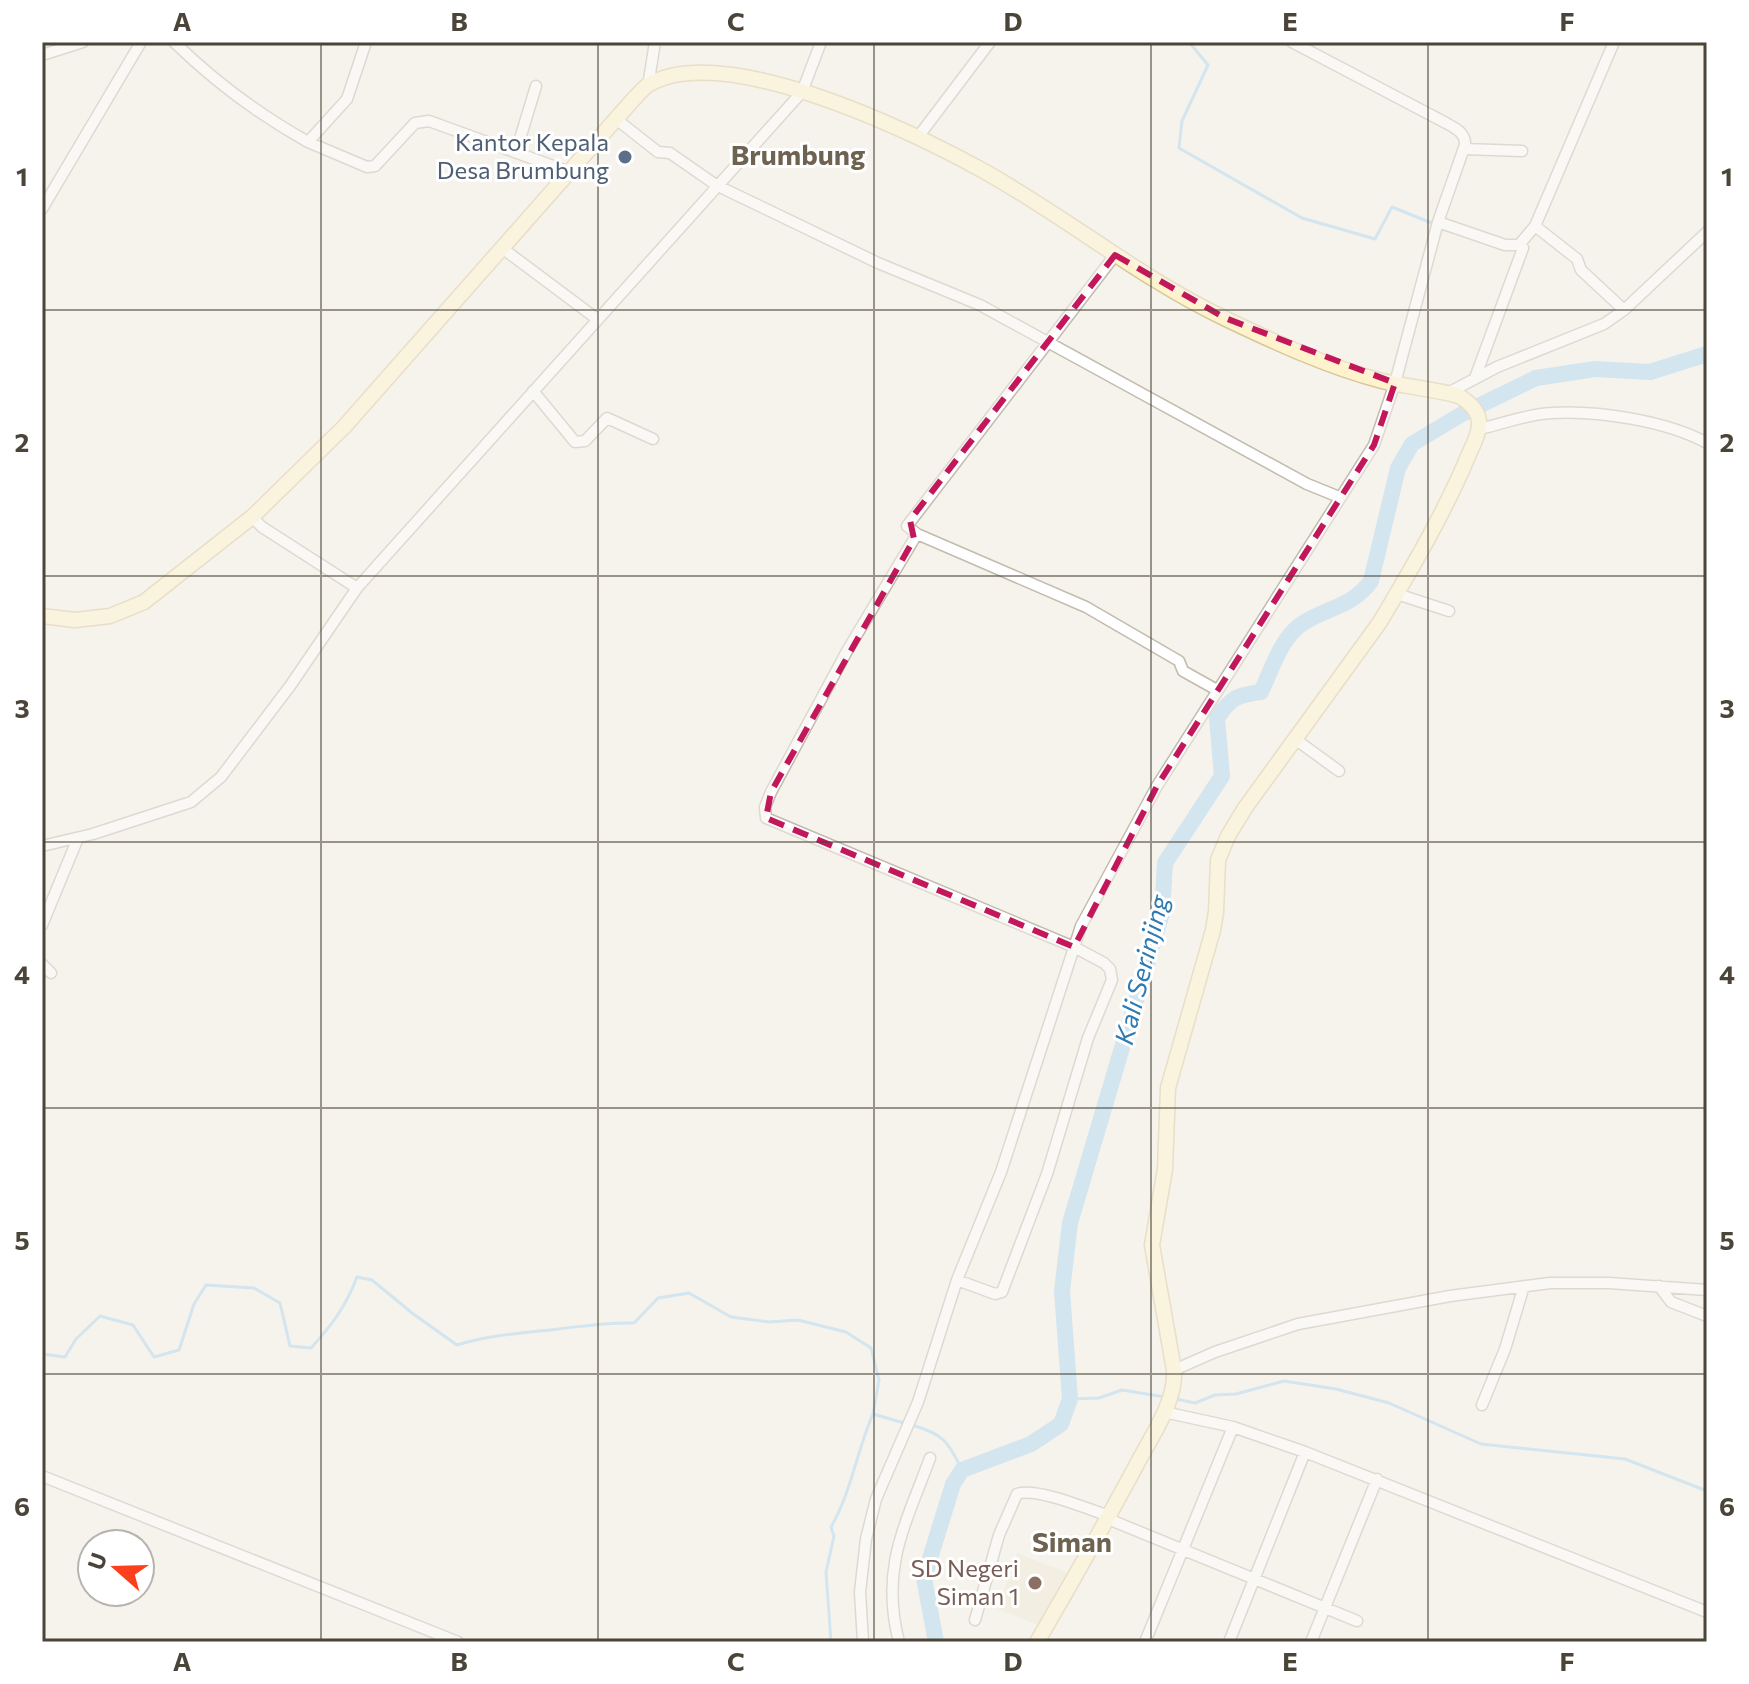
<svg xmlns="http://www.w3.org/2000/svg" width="1749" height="1684" font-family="Commissioner,sans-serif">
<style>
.education{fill:#efe8d6}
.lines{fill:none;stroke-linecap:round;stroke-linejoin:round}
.stream{stroke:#a9d4f2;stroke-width:3}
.river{stroke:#a9d4f2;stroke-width:16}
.street-casing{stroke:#c2bbae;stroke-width:13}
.secondary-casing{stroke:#d6c79b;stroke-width:17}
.street{stroke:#fff;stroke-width:10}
.secondary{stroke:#fff3cd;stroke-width:14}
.marked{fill:none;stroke:#c2185b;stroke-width:6;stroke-dasharray:16 10;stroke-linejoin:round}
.grid{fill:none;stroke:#4b4439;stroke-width:2;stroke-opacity:0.55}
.service-dot{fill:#5c6f8a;stroke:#fff;stroke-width:3}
.education-dot{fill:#8d6e63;stroke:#fff;stroke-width:3}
.labels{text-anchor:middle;stroke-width:6;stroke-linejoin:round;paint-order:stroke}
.service-label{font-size:24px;fill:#4e5e75;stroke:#fff;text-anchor:end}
.education-label{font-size:24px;fill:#785e54;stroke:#fff;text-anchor:end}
.water-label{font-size:26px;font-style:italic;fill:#2e7ab2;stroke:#fff}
.quarter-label{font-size:28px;font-weight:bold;fill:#6e6250;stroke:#fff}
.neatline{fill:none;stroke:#4b4439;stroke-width:3}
.grid-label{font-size:26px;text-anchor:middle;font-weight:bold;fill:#4b4439}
</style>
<rect width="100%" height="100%" fill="#f6f3ec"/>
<path class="education" d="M1017 1553 1070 1574 1038 1625 998 1609Z"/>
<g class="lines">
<path class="stream" d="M1189 42 1208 65 1182 121 1179 148 1302 218 1375 239 1392 207 1434 224
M42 1354 65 1357 76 1339 100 1316 133 1325 154 1357 179 1350 194 1304 206 1285 254 1288 280 1303 290 1346 311 1348C332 1325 346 1306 357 1277L372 1280 412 1313 457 1345C490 1335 523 1333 558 1329 584 1326 607 1322 634 1323L658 1298 689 1293 731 1317 769 1322 798 1320 846 1332 871 1348 879 1380 873 1414 904 1423
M1070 1399 1099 1398 1122 1390 1165 1397
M1176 1399 1195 1403 1215 1395 1236 1394 1284 1381 1336 1389 1389 1403 1481 1444 1625 1459 1707 1491
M912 1425C943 1434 948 1441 962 1470
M42 1639 49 1642
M831 1642 826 1572 834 1536 831 1527C851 1493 857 1450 873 1414"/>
<path class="river" d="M936 1642 924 1578 953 1484 962 1470 1031 1444 1061 1424 1070 1399 1062 1291 1070 1223 1162 913 1165 863 1222 776 1217 718C1231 698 1236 695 1261 692 1272 669 1281 637 1303 623 1328 607 1352 607 1371 581L1398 468 1412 444 1462 414 1536 378 1595 369 1650 372 1707 354"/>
<g class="street-casing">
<path id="street" d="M174 42C215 82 258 114 308 142L347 99 366 42
M42 55 83 42
M648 86 655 42
M616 119 658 152 670 153 716 185 878 263 980 305 1307 484 1339 497
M918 137 990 42
M308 142 367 167 375 166 415 123 429 121 570 172
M1464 149 1522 151
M516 152 536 86
M42 209 141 42
M1438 222 1505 245H1519
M1535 226 1577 259 1581 270 1624 310
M502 248 597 319
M1115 255 907 526 917 534 1086 607 1179 661 1183 671 1217 690
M1475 378 1523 248 1519 245 1535 226 1614 42
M533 391 575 442 585 441 607 418 653 439
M1448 393 1497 367 1604 324 1624 310 1707 232
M1479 429C1503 424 1527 414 1551 413 1597 410 1667 421 1707 443
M252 517 262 527 357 588
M917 534 847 651 771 792 765 807 766 818 1074 947 1104 963 1110 969 1112 980 1088 1038 1047 1174 1002 1292 995 1294 957 1280
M1397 594 1449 611
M1295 739 1339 771
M42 846 93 834 191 802 221 777 290 686 357 588 802 92 821 42
M42 925 78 838
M42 964 51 973
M1659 1286 1671 1302 1707 1316
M1174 1370 1215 1352 1298 1324 1450 1296 1550 1283H1609L1707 1290
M1482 1405 1505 1349 1524 1286
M1164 1412 1233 1427 1305 1452 1707 1612
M42 1476 458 1642
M1108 1519 1357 1621
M975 1620 999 1535 1017 1494C1036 1487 1088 1509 1109 1516
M863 1642 860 1592 866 1539 876 1499 918 1402 957 1280 1001 1172 1081 926 1157 786 1374 445 1395 383 1438 222 1465 145C1466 133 1455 128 1446 123L1292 42
M899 1642C880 1568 905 1526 930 1458
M1145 1642 1233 1427
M1229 1642 1305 1452
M1311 1642 1377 1479"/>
</g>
<g class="secondary-casing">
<path id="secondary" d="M42 616 75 620 110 616 144 602 252 517 344 427 631 102C636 97 642 89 648 85 723 40 911 131 980 169 1064 215 1138 277 1224 318 1274 342 1328 367 1382 381 1407 387 1434 389 1459 396 1469 402 1480 412 1479 425 1479 434 1473 445 1469 454 1445 512 1412 568 1380 622L1245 808 1228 836 1218 860 1216 912 1213 930 1168 1088 1165 1169 1152 1245 1174 1370C1176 1403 1150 1438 1136 1466 1104 1525 1071 1584 1037 1642"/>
</g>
<use href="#street" class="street"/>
<use href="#secondary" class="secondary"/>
</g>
<path d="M0 0H1749V1684H0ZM1115 255 1225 318 1395 383 1374 445 1157 786 1074 947 766 818 771 792 914 539 910 520Z" fill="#f6f3ec" fill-opacity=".55" fill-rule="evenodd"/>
<path class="marked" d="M1115 255 1225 318 1395 383 1374 445 1157 786 1074 947 766 818 771 792 914 539 910 520Z"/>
<path class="grid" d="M321 42V1642M598 42V1642M874 42V1642M1151 42V1642M1428 42V1642M42 310H1707M42 576H1707M42 842H1707M42 1108H1707M42 1374H1707"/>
<circle class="service-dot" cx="625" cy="157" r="8"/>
<circle class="education-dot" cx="1035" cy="1583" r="8"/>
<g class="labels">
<g class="service-label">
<text x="609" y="151">Kantor Kepala<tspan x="609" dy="28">Desa Brumbung</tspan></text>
</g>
<g class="education-label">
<text x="1019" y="1577">SD Negeri<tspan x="1019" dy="28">Siman 1</tspan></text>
</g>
<g class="water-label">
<text transform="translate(1142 970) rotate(-76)" y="9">Kali Serinjing</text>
</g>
<g class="quarter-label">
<text x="798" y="165">Brumbung</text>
<text x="1072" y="1552">Siman</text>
</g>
</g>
<rect width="1749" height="1684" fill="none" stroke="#ffffff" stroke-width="88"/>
<g transform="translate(116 1568) rotate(290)"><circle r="38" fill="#ffffff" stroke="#b7b4b0" stroke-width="2"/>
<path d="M0-6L14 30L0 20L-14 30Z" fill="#fc3f1d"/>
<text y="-12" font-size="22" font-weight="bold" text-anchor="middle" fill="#4b4439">U</text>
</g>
<rect x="44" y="44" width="1661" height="1596" class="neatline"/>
<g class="grid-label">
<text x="182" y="31">A</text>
<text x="459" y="31">B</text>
<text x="736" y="31">C</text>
<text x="1013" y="31">D</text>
<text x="1290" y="31">E</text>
<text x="1567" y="31">F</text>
<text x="22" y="186">1</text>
<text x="1727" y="186">1</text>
<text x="22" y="452">2</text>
<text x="1727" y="452">2</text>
<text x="22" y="718">3</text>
<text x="1727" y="718">3</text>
<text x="22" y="984">4</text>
<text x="1727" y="984">4</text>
<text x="22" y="1250">5</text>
<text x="1727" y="1250">5</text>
<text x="22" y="1516">6</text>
<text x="1727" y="1516">6</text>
<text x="182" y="1671">A</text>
<text x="459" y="1671">B</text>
<text x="736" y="1671">C</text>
<text x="1013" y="1671">D</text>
<text x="1290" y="1671">E</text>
<text x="1567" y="1671">F</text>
</g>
</svg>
